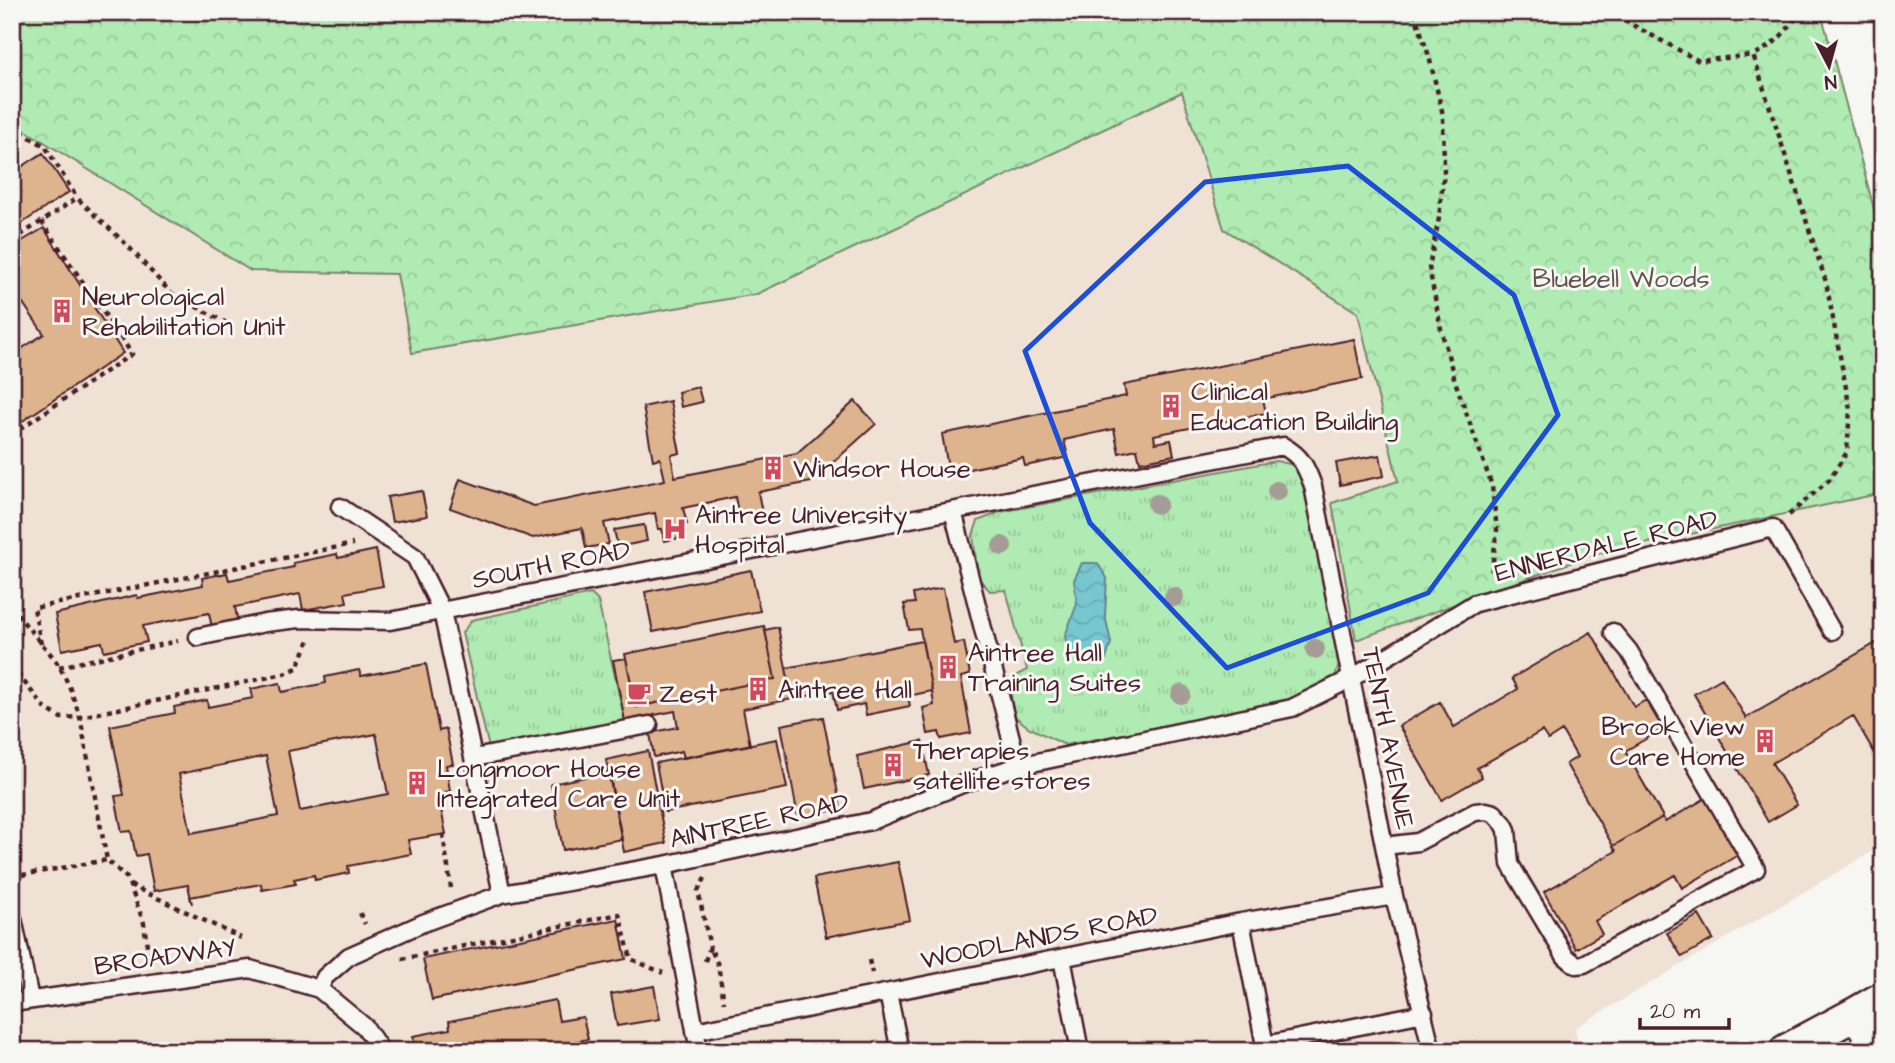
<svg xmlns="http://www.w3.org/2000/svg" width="1895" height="1063" font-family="'Architects Daughter',sans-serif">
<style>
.built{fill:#efe2d4}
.grass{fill:url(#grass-tufts);stroke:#7c856e;stroke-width:2}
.forest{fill:url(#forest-crowns);stroke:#7c856e;stroke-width:2}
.water{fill:url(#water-waves);stroke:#65848e;stroke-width:2}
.building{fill:#deb48f;stroke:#4a1f2b;stroke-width:2;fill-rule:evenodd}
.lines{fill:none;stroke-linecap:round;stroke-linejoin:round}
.service-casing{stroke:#4a1f2b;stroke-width:21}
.minor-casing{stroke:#4a1f2b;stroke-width:37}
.path{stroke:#4a1f2b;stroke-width:4.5;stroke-dasharray:5 5;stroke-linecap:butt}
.service{stroke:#f6f6f2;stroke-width:16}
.minor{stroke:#f6f6f2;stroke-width:32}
.tree{fill:#a59c97}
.marked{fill:none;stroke:#1d4ed8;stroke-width:5;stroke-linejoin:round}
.labels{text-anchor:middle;stroke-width:6;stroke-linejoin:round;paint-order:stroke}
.park-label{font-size:26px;fill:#63524d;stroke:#f6f6f2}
.poi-label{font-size:26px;fill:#4a1f2b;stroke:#f6f6f2;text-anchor:start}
.street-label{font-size:26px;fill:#4a1f2b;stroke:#f6f6f2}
</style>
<defs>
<pattern id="grass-tufts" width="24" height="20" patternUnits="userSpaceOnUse" patternTransform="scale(1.75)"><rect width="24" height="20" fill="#afebb2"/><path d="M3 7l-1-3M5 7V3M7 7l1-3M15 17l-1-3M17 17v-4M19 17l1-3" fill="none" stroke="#98c999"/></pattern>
<pattern id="forest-crowns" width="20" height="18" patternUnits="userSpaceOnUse" patternTransform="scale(1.75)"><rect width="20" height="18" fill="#afebb2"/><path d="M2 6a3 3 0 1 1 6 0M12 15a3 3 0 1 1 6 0" fill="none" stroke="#98c999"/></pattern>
<pattern id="water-waves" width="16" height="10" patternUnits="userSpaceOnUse" patternTransform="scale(1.75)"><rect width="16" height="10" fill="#77c7d0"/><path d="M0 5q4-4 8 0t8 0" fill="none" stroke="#68aab3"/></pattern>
</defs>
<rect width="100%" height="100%" fill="#f6f6f2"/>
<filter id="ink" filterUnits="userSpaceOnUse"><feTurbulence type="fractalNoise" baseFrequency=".0143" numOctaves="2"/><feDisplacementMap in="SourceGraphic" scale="14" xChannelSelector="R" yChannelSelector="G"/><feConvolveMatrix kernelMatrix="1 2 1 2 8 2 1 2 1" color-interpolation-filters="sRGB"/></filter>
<g filter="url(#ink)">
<path class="built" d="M1171 57 1224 229 1358 312 1398 482 1356 639 1592 555 1883 493V845L1575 1028 1579 1051H12V122L251 271Z"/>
<path class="grass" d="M1276 461 1299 466 1310 507 1341 658 1334 680 1288 701 1240 712 1065 745 1028 727 1012 714 1011 689 1017 675 1027 670 1006 590 990 591 978 578 973 535 978 521 1000 512Z
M591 594 598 601 625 721 489 748 462 633 472 620Z"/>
<path class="forest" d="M12 12H1821L1883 242V493L1592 555 1356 640 1332 503 1398 481 1358 313 1224 229 1182 92 757 294 412 353 397 274 251 271 12 122Z"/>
<path class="water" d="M1082 563H1097L1107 578 1105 615 1111 643 1106 659 1086 661 1069 654 1065 636 1077 604 1074 580Z"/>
<path class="building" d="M12 150 23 166 43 153 69 192 12 230Z
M44 228 123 353 12 428V355L44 334 12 287V247Z
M1354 339 1362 379 1263 399 1266 413 1154 435 1155 443 1171 440 1174 455 1140 462 1137 449 1119 453 1114 429 1064 440 1068 457 1025 466 1023 458 949 473 942 434 1126 396 1124 385Z
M698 387 702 402 681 407 678 392Z
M670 401 680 453 671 455 675 477 797 453 855 401 876 424 811 482 758 492 762 513 739 517 735 497 683 508 687 524 683 525 685 537 664 541 662 529H658L655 513 604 523 609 544 586 548 582 528 533 538 450 508 460 479 534 506 665 480 660 458 653 460 643 407Z
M1380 455 1384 476 1340 485 1336 463Z
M422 491 427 516 392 522 387 497Z
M644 525 647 541 618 547 614 530Z
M376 550 383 586 345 593 347 602 303 610 300 594 235 607 238 623 212 628 209 613 143 626 147 642 104 651 102 642 62 650 55 614 137 595 138 598 203 585 202 578 227 573 229 580 294 567 293 563 337 554 338 558Z
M751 570 760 611 653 632 645 592Z
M943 588 954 644 964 642 967 658 970 675 961 677 971 733 941 739 939 732 928 734 923 708 934 705 932 691 920 629 909 630 904 604 915 603 913 594Z
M764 626 775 679 636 707 625 654Z
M778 627 792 699 743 709 750 745 684 758 682 751 654 757 650 733 678 727 675 711 625 721 613 660 626 658 636 707 775 679 765 630Z
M1591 632 1634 707 1646 700 1663 729 1625 751 1663 817 1613 846 1566 764 1577 757 1562 731 1548 740 1542 731 1477 768 1482 777 1442 800 1399 726 1440 702 1454 727 1518 689 1512 678Z
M1883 639V767L1853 716 1772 763 1797 805 1768 822 1694 694 1722 678 1746 718Z
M922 641 932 691 908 696 910 706 866 715 864 704 837 710 833 691 792 699 786 668Z
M426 664 439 731 446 729 453 764 446 765 450 791 438 794 446 834 408 840 411 854 348 866 349 873 315 880 314 875 294 879 296 884 262 890 261 884 190 897 192 904 188 885 154 891 147 854 136 856 131 831 122 832 115 796 124 795 110 726 175 713 174 707 207 700 208 707 253 698 251 689 280 683 282 692 326 683 325 677 359 670 361 676ZM376 734 388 794 300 811 288 751ZM266 756 278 816 191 833 179 774Z
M823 717 841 809 798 817 781 725Z
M777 739 787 788 665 812 656 763Z
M922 741 929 775 864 789 857 756Z
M648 751 666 843 624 852 606 760Z
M609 772 622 839 563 850 551 784Z
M1706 798 1738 855 1682 888 1675 875 1595 921 1602 934 1576 949 1544 892 1616 851 1613 846 1663 817 1665 822Z
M898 862 910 920 826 937 814 878Z
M1699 915 1713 939 1682 957 1667 933Z
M618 919 626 959 432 1000 423 959Z
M654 986 660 1019 617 1026 611 994Z
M555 1000 559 1021 583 1017 588 1039 528 1051H416L413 1036 450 1029 449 1021Z
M353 1042 355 1051H308Z"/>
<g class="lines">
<g class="service-casing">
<path id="service" d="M340 507 415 557 442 611 502 894
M953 511 1018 766
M198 637 265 623 299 619 390 621 1283 446C1301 456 1306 466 1313 486L1394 896 1432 1051
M474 758 649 725
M1385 846 1418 842 1475 812 1486 811 1494 813 1504 824 1507 830 1510 864 1565 956 1576 965 1584 964 1756 869 1629 651 1613 632
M664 865 699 1051
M12 914 30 999
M1241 922 1266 1051
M1062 958 1080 1051
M319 989 325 977 349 956 423 923 502 894 664 865 871 821 962 784 1018 766 1292 708 1352 678 1475 603 1773 528 1832 631
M888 993 900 1051
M12 1003 250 969 319 989 365 1027 381 1051
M695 1031 1241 922 1394 896
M1265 1045 1424 1013"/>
</g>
<g class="minor-casing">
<path id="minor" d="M1786 1051 1857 1013
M1879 1051 1857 1013 1883 998"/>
</g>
<path class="path" d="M1414 12 1429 56 1443 115 1444 171 1439 218 1429 267 1441 329 1455 381 1492 486 1497 530 1491 576
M1606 12 1618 17 1699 61 1753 55
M12 127 45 146 77 198
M12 241 77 198 127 245 171 293 232 326
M12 309 23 324
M12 434 132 354 41 221
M1789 515 1829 480 1847 452 1850 409 1826 282 1753 55C1774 46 1787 32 1799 12
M12 605C23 624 39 640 53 657 66 674 73 697 80 717L284 674 297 668 309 640
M41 644 34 608 353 544
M12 655 16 672 45 708 61 718 80 717 107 860 127 878 144 923 148 953 153 961
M59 667 178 641
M443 834 451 888
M22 875 107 860
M705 878 698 891 710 947
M130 885 241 938
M360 913 365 924
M402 959 619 914 631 959 663 973
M869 960 872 973
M705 961 710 947 718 965 724 1002"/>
<use href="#service" class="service"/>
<use href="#minor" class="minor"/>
</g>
<g class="tree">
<circle cx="1277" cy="491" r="10"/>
<circle cx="1157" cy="504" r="10"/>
<circle cx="1002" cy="546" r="10"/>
<circle cx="1174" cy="597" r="10"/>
<circle cx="1315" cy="649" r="10"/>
<circle cx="1181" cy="694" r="10"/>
</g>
</g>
<path class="marked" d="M1348 166 1514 295 1558 415 1428 593 1227 668 1090 523 1025 351 1205 182Z"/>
<defs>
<g id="building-bare" transform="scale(1.89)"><path d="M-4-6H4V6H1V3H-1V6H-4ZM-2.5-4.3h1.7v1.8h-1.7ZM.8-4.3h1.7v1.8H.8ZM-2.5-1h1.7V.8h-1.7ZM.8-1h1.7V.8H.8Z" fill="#d1495b" stroke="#f6f6f2" stroke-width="2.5" paint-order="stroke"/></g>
<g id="hospital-bare" transform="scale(1.89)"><path d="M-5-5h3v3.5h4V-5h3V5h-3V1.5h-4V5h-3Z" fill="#d1495b" stroke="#f6f6f2" stroke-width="2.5" paint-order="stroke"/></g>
<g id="cafe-bare" transform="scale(1.89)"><path d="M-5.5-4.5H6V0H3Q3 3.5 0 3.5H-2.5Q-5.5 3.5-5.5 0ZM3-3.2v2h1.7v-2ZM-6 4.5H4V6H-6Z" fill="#d1495b" stroke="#f6f6f2" stroke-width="2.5" paint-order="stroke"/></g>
</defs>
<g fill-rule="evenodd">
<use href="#building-bare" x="62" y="311"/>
<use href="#building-bare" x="1171" y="406"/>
<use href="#building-bare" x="773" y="468"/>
<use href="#hospital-bare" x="675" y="529"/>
<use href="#building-bare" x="948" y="667"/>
<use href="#building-bare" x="758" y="689"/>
<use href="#cafe-bare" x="639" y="693"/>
<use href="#building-bare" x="1765" y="741"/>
<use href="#building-bare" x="893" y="765"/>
<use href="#building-bare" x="417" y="783"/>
</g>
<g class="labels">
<g class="park-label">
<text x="1621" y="287">Bluebell Woods</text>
</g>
<g class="poi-label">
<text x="82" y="305">Neurological<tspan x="82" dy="30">Rehabilitation Unit</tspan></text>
<text x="1191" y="400">Clinical<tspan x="1191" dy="30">Education Building</tspan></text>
<text x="793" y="477">Windsor House</text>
<text x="695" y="523">Aintree University<tspan x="695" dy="30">Hospital</tspan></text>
<text x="968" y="661">Aintree Hall<tspan x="968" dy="30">Training Suites</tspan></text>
<text x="778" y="698">Aintree Hall</text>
<text x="659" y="702">Zest</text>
<text x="1745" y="735" text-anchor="end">Brook View<tspan x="1745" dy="30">Care Home</tspan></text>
<text x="913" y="759">Therapies<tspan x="913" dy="30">satellite stores</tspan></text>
<text x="437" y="777">Longmoor House<tspan x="437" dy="30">Integrated Care Unit</tspan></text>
</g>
<g class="street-label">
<text transform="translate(1606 545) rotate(-14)" y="9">ENNERDALE ROAD</text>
<text transform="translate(551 564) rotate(-11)" y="9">SOUTH ROAD</text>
<text transform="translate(1389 738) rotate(79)" y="9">TENTH AVENUE</text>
<text transform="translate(759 820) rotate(-12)" y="9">AINTREE ROAD</text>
<text transform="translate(1039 937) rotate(-11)" y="9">WOODLANDS ROAD</text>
<text transform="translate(165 956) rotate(-8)" y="9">BROADWAY</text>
</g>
</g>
<rect width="1895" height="1063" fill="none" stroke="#f6f6f2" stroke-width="42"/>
<rect x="21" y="21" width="1853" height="1021" fill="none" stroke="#4a1f2b" stroke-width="2.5" filter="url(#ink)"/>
<g transform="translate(1829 66) rotate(174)" stroke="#f6f6f2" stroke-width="5" paint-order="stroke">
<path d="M0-5L12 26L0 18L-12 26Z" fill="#4a1f2b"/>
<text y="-10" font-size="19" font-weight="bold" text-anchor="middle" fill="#4a1f2b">N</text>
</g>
<path d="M1640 1018v10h89v-10" fill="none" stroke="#4a1f2b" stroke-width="3.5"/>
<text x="1650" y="1018" font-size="21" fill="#4a1f2b" stroke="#f6f6f2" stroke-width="5" paint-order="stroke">20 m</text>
</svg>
